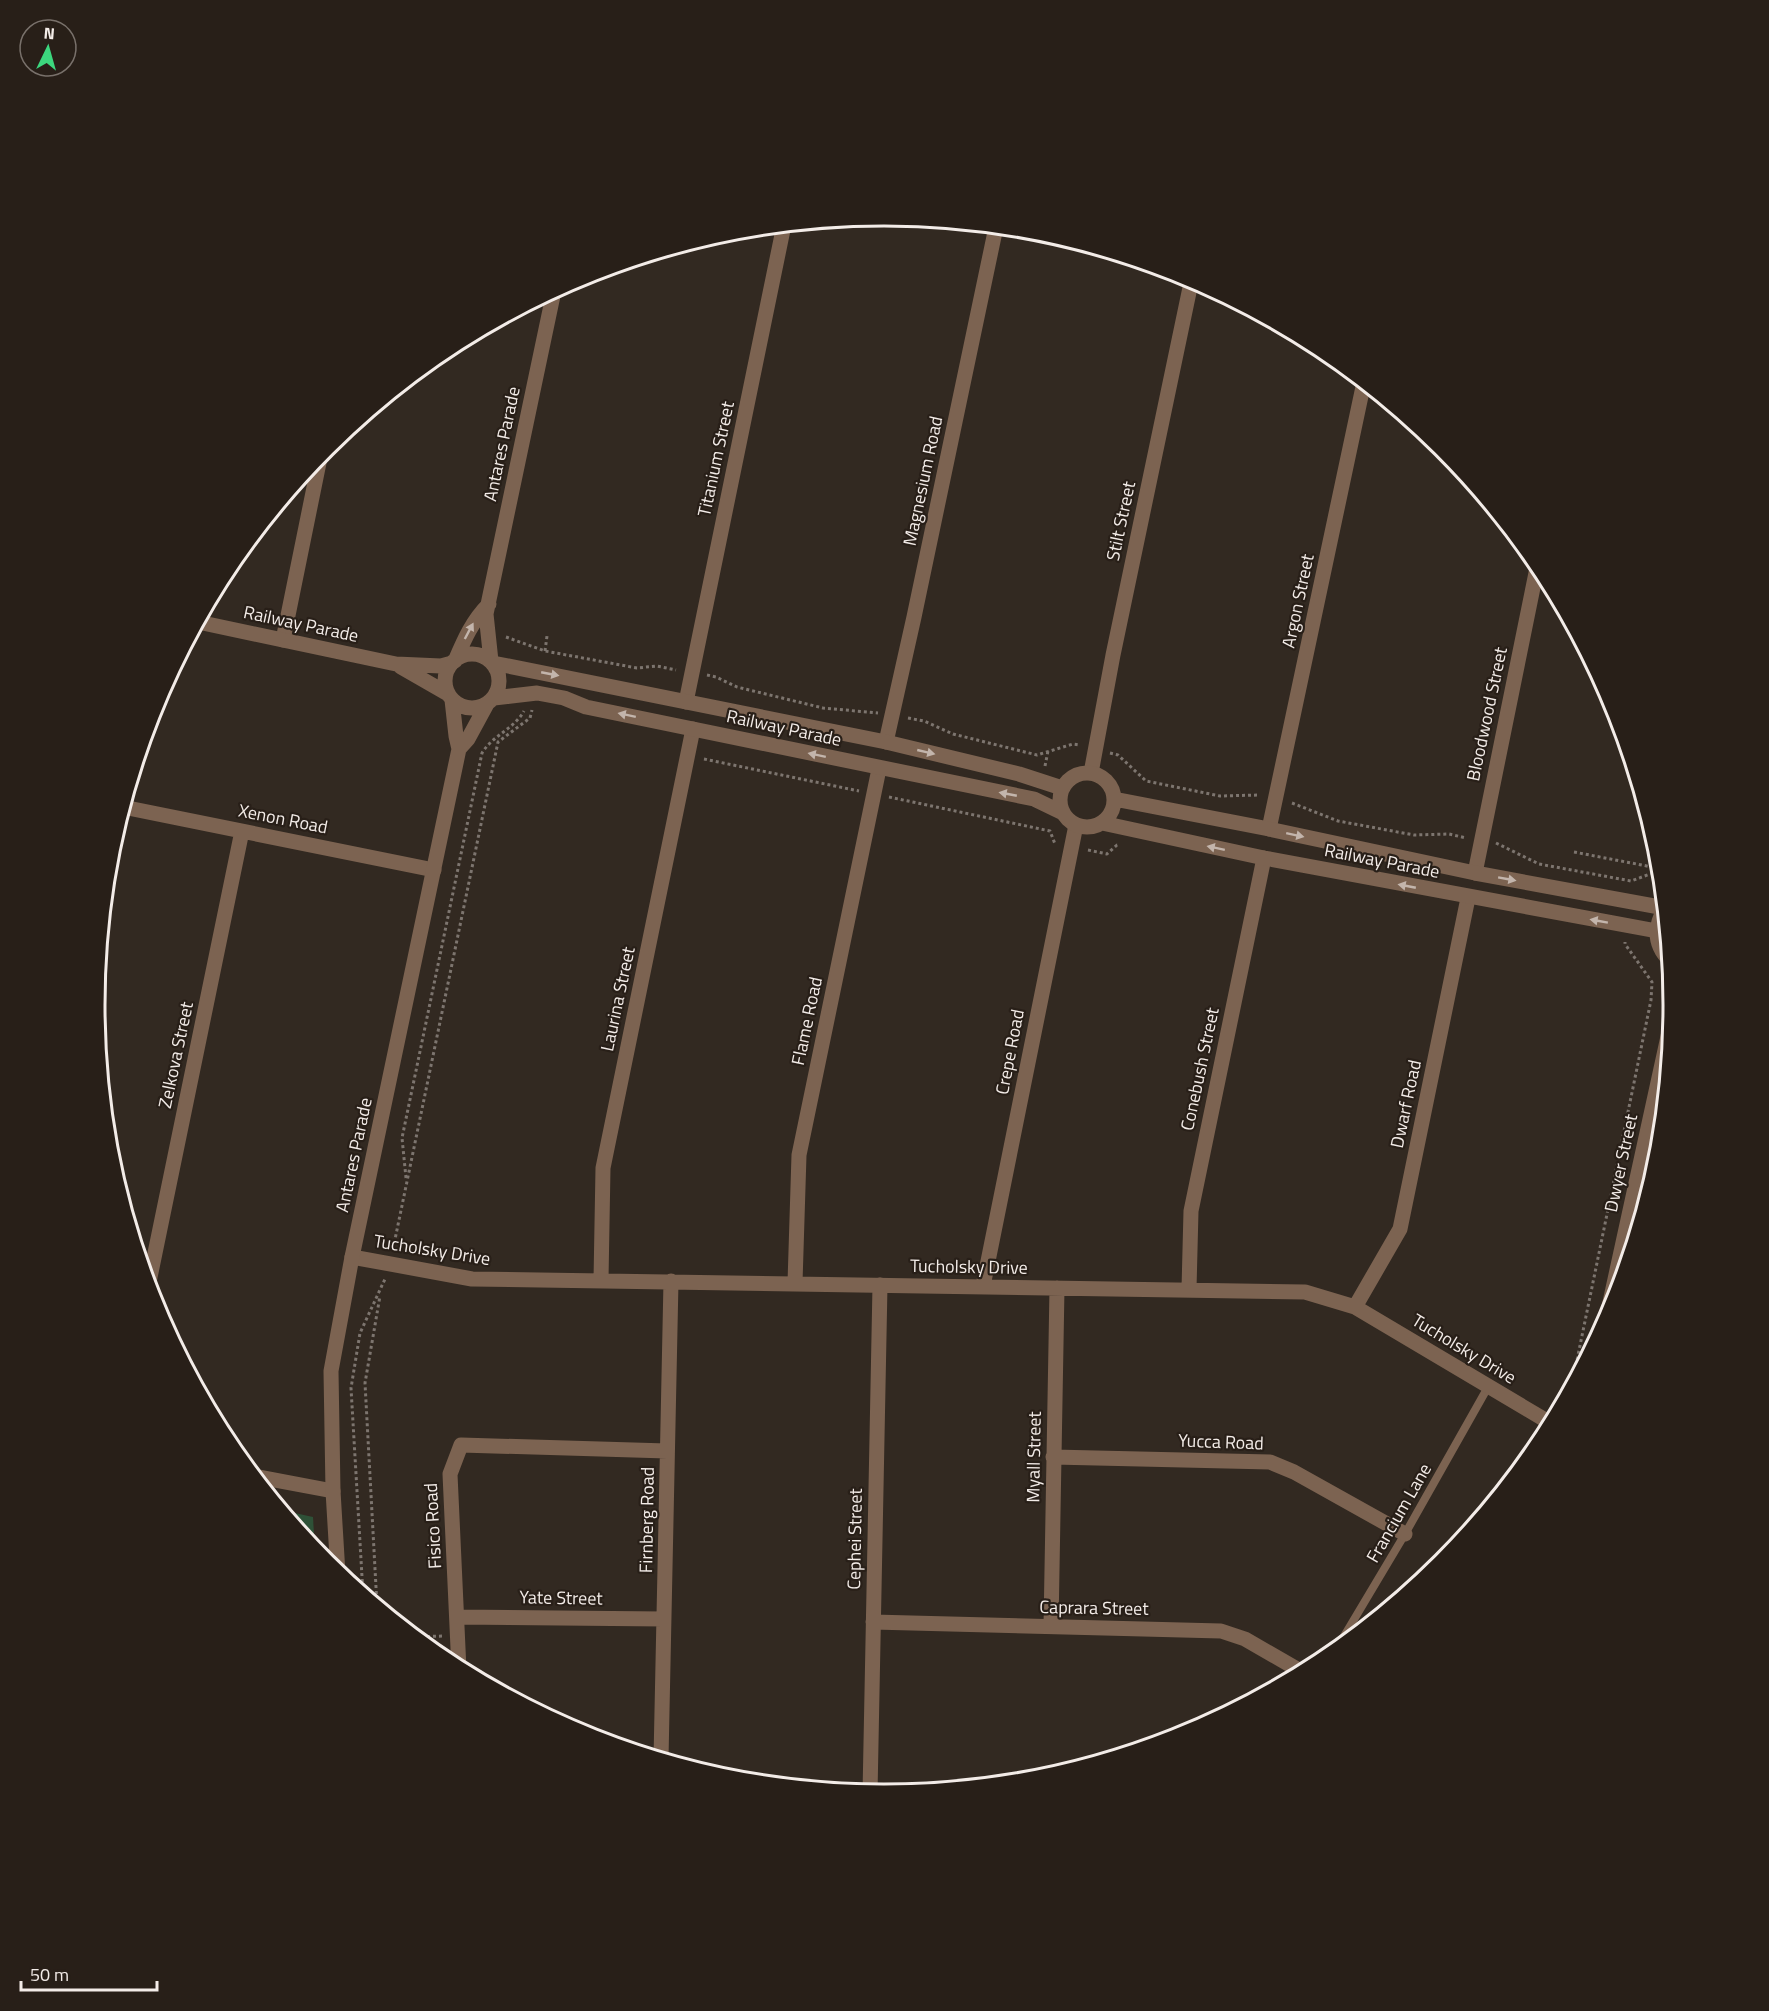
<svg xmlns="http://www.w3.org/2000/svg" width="1769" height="2011" font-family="'Titillium Web',sans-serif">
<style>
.green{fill:#2e5137}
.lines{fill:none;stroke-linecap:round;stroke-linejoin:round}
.path{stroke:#7d756f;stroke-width:3;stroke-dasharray:3 3;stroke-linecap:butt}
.service{stroke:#7c6351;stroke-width:8}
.minor{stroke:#7c6351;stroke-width:15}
.tertiary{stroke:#7c6351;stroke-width:15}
.oneway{fill:#c3b5ac}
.labels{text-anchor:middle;stroke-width:4.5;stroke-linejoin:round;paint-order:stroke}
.street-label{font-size:18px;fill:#f3ece8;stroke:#281f18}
.rim{fill:none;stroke:#f3ece8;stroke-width:3}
</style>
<rect width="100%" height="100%" fill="#322921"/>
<path class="green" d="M281 1510 313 1517 315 1551Z"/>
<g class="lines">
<path class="path" d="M506 637 545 651 637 668 657 666 676 670
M545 651 547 636
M707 675 716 677 737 687 823 708 878 713
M908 718 924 721 953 734 1037 755 1073 744 1080 745
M1110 753 1118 755 1146 781 1220 796 1259 795
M704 759 859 791
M1045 766 1048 751
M889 797 1050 831 1055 844
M1292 803 1338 821 1414 835 1449 834 1466 838
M1496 843 1539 864 1631 881 1661 870
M1088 850 1107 854 1117 845H1119
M1574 852 1652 867 1660 861
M406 1178 402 1138 482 753C493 735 514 729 524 711
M393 1249 498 742 530 718 532 710
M1556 1409 1557 1403 1576 1365 1651 1000 1652 982 1625 944V942
M363 1594 351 1388 360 1333 385 1279
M377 1606 365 1383 380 1296
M415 1637 443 1636"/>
<path class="service" d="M1334 1653 1405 1534 1488 1387"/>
<path class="minor" d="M283 640 321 453
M686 702 784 225
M886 742 914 617 996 227
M1091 773 1113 655 1192 278
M123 807 434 870
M1269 829 1364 382
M1475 873 1538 563
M352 1257 472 1279 1305 1292 1355 1307 1552 1424
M601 1280 603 1168 693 729
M795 1283 799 1155 879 769
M983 1286 1076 825
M148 1287 242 831
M1189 1289 1191 1211 1264 858
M1355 1307 1400 1229 1468 898
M1053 1457 1270 1462 1294 1472 1405 1534
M254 1476 333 1491
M457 1617 664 1619
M873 1622 1221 1631 1245 1639 1304 1673
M1051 1626 1057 1288
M459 1670 450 1474 461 1445 667 1451
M661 1759 671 1281
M870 1794 880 1285"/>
<path class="tertiary" d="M198 622 396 664 441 666 452 663
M445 681a27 27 0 1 1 54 0a27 27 0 1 1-54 0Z
M455 661C464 640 472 621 489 604
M491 661 486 614 554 291
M493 663 886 742 1019 774 1062 788
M401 667 448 694
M494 698 537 693 564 698 586 707 1034 799 1063 813
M459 749 468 739 487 704
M1060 800a27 27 0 1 1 54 0a27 27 0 1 1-54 0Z
M1114 799 1269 829 1475 873 1665 908
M1102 823 1264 858 1657 931
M1665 908C1654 927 1654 945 1670 961
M1605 1325 1674 1009
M338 1574 333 1491 331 1371 352 1257 459 749 456 736 452 700"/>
</g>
<defs><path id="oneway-solid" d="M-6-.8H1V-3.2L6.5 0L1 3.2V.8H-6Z" transform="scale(1.5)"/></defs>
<g class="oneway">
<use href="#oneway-solid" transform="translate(469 631) rotate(-62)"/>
<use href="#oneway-solid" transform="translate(550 674) rotate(11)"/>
<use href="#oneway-solid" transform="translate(627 715) rotate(-168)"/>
<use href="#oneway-solid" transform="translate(926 752) rotate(13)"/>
<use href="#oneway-solid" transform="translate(817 755) rotate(-168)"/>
<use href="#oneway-solid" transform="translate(1008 794) rotate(-169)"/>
<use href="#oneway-solid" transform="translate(1295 835) rotate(12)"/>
<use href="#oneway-solid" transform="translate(1216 848) rotate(-168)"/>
<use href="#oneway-solid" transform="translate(1507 879) rotate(10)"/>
<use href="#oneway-solid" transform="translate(1407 886) rotate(-169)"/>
<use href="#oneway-solid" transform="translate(1599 921) rotate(-170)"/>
</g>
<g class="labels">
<g class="street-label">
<text transform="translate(502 444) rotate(-78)" y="6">Antares Parade</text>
<text transform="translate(716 459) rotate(-78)" y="6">Titanium Street</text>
<text transform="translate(923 481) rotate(-78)" y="6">Magnesium Road</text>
<text transform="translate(1121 521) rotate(-78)" y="6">Stilt Street</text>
<text transform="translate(1298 601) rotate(-78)" y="6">Argon Street</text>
<text transform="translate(301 624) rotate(12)" y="6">Railway Parade</text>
<text transform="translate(1487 714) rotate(-78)" y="6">Bloodwood Street</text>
<text transform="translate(784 728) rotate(12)" y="6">Railway Parade</text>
<text transform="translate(283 819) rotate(11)" y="6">Xenon Road</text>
<text transform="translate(1382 861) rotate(11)" y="6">Railway Parade</text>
<text transform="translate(618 999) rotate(-78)" y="6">Laurina Street</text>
<text transform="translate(807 1021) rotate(-78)" y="6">Flame Road</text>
<text transform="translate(1010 1052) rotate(-79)" y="6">Crepe Road</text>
<text transform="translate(176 1055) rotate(-78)" y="6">Zelkova Street</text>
<text transform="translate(1200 1069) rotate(-78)" y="6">Conebush Street</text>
<text transform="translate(1406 1104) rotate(-78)" y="6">Dwarf Road</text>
<text transform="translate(354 1155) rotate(-78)" y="6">Antares Parade</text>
<text transform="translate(1621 1163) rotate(-78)" y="6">Dwyer Street</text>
<text transform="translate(432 1250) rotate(9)" y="6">Tucholsky Drive</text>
<text transform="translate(969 1267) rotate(1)" y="6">Tucholsky Drive</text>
<text transform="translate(1464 1349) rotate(31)" y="6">Tucholsky Drive</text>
<text transform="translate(1221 1442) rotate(2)" y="6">Yucca Road</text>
<text transform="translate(1034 1457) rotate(-89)" y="6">Myall Street</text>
<text transform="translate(1399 1513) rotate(-60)" y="6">Francium Lane</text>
<text transform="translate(647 1520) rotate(-89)" y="6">Firnberg Road</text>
<text transform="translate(433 1526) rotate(-93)" y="6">Fisico Road</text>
<text transform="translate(855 1539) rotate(-89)" y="6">Cephei Street</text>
<text transform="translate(561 1598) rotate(1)" y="6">Yate Street</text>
<text transform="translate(1094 1608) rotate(1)" y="6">Caprara Street</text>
</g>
</g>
<path d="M0 0H1769V2011H0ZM105 1005a779 779 0 1 1 1558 0a779 779 0 1 1-1558 0Z" fill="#281f18" fill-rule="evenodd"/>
<path class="rim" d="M105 1005a779 779 0 1 1 1558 0a779 779 0 1 1-1558 0Z"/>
<g transform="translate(48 48) rotate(5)"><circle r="28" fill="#281f18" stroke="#79716b" stroke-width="1.5"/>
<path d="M0-4.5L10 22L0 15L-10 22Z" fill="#3cd77e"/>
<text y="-9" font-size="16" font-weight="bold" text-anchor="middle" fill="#f3ece8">N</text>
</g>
<path d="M21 1981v9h136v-9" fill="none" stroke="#f3ece8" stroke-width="3"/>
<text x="30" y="1981" font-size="18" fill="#f3ece8" stroke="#281f18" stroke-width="4.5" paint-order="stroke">50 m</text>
</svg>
